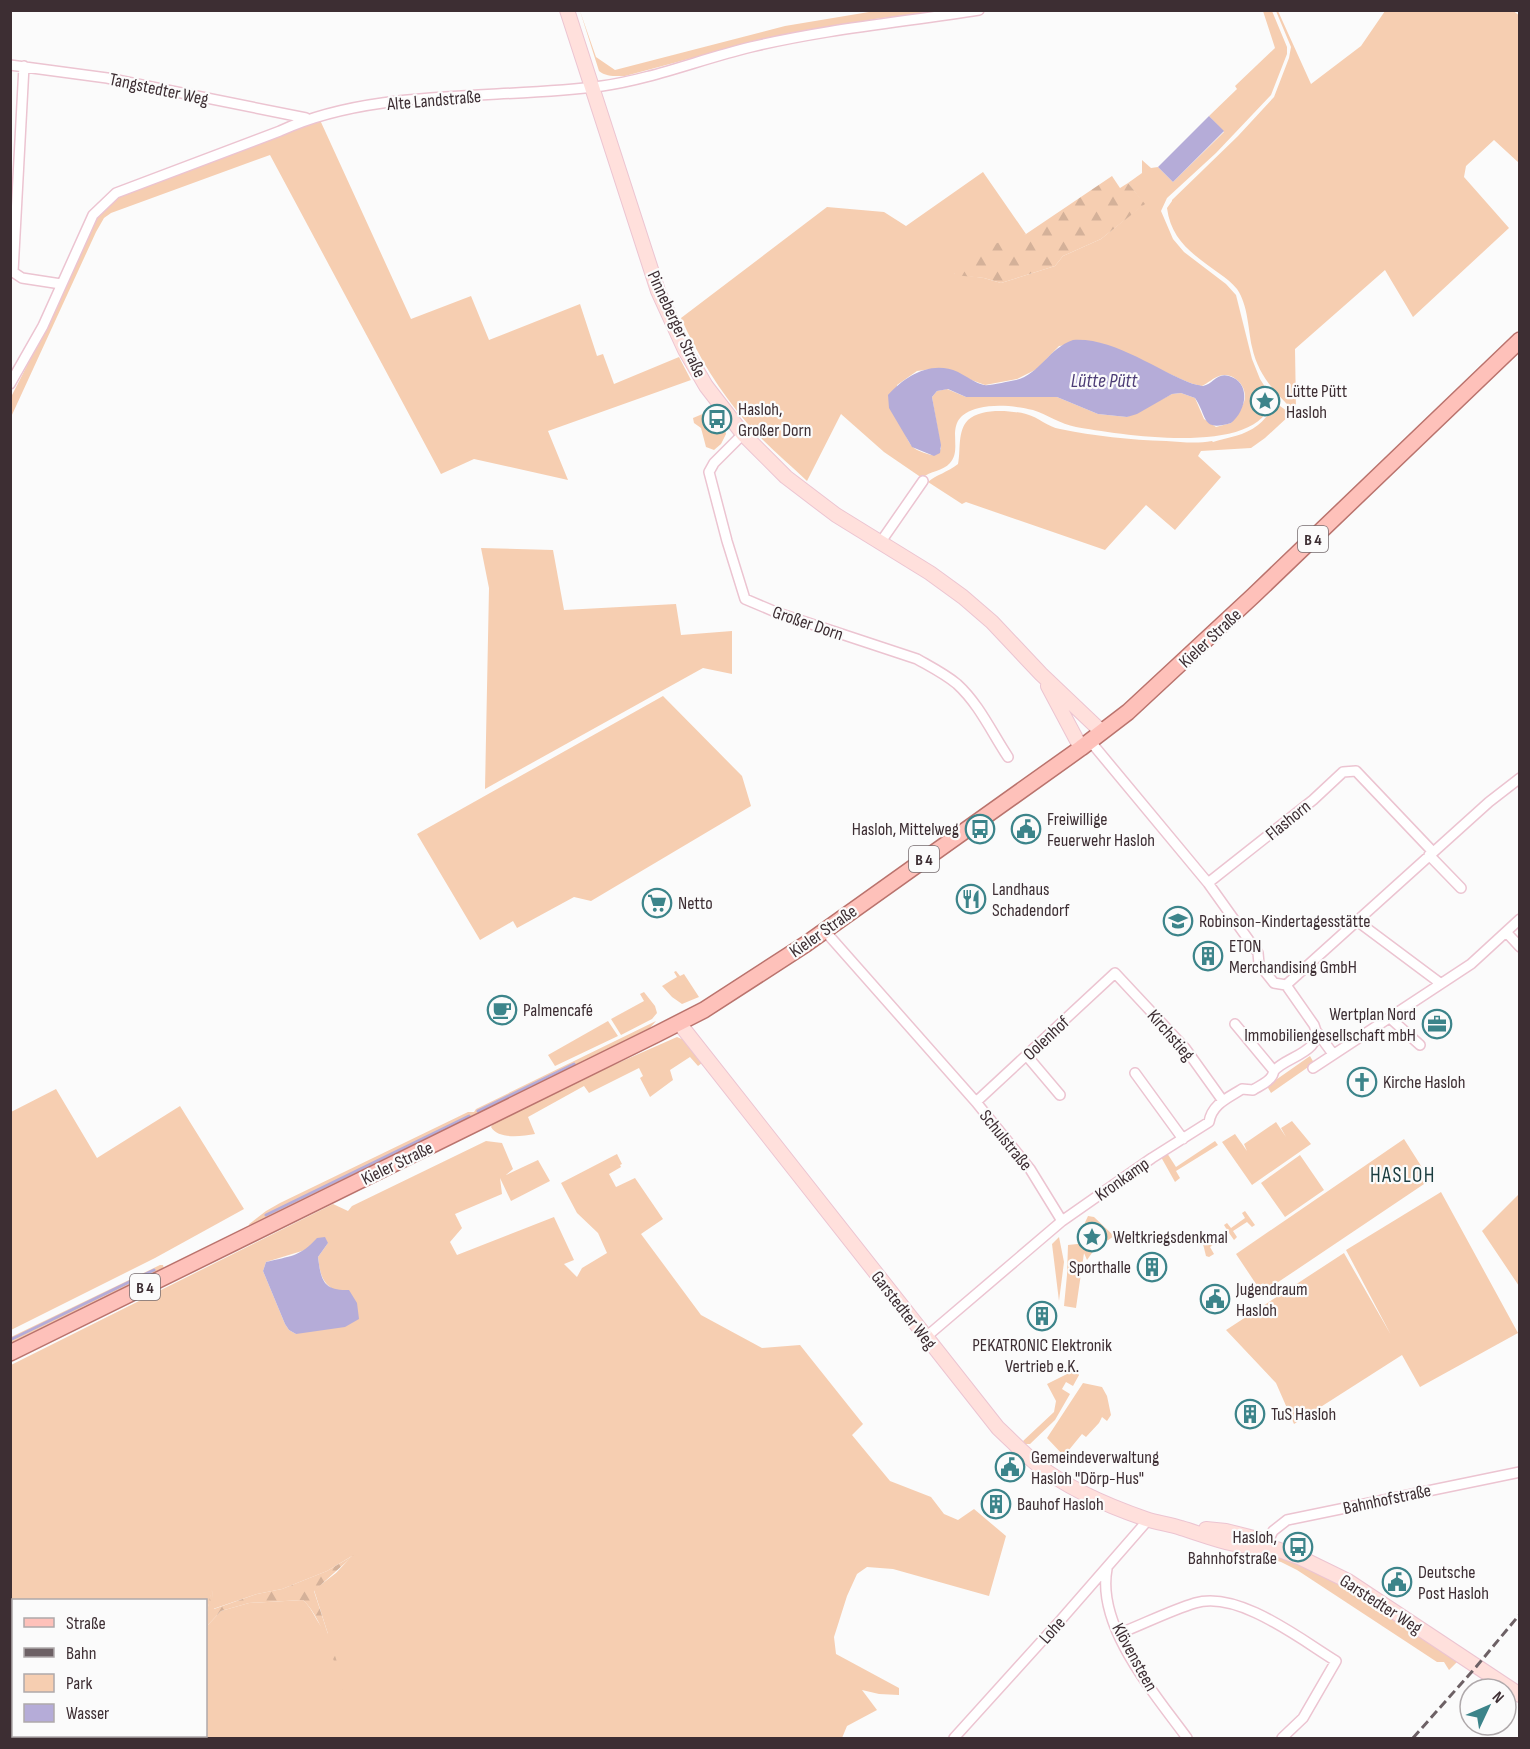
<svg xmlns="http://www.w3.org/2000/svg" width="1530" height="1749" font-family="'Sofia Sans Condensed',sans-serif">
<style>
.green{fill:#f6ceb1;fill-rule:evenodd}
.forest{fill:url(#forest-firs)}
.water{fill:#b5acd8}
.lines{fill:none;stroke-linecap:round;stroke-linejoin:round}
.stream{stroke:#b5acd8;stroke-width:3}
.minor-casing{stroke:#ecc4d1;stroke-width:12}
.secondary-casing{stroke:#ecc4d1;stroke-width:16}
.primary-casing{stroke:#ba736d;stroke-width:18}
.minor{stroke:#fff;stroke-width:9}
.secondary{stroke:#ffe0dc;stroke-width:14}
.primary{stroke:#fec1ba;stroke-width:15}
.rail{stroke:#6d6165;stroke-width:3;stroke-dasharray:9 4.5;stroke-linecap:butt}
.labels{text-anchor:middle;stroke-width:4.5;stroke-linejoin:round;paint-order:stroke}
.shield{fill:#fbfbfb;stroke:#766c6f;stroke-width:1.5}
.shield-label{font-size:16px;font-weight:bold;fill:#3d2e33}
.street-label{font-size:18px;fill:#3d2e33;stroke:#fbfbfb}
.poi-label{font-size:18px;fill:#3d2e33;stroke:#fbfbfb;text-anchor:start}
.water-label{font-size:20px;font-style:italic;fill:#4c3c75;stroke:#fbfbfb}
.quarter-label{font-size:21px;letter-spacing:1.5px;fill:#1a3c3f;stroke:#fbfbfb}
</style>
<defs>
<pattern id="forest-firs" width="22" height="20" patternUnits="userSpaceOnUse" patternTransform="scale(1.5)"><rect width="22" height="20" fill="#f6ceb1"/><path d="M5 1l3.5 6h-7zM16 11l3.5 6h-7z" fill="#d4b199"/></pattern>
</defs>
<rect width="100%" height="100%" fill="#fbfbfb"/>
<path class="green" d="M1512 10 1520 16 1519 163 1494 140 1466 166 1464 177 1509 228 1413 317 1385 270 1295 349 1296 409 1294 411C1274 391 1258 375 1252 347 1248 328 1248 305 1237 289 1232 283 1226 278 1220 274 1195 256 1171 241 1167 208L1172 201V200L1238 136 1274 97 1289 58 1291 47 1276 11H1278L1311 84 1361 46 1385 11Z
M580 11 596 57 615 70 785 26 875 11H937L875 19 748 43 625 76C616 76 606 77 599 71Z
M1263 11H1272L1287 47V54L1271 95 1216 153 1167 198 1161 211 1173 239 1184 252 1226 284 1236 295 1252 359 1260 379 1272 398C1263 459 1118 434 1076 427 1060 424 1048 415 1033 410 1017 406 995 404 979 408 939 418 965 447 950 463 943 471 930 471 922 478L884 452 841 414 807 481C787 462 765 444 747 423 720 392 698 356 681 318L827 207 884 212 906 226 983 172 1026 234 954 274 984 278 1001 283 1055 266 1063 256 1101 239 1144 204 1128 183 1142 173V160L1151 168 1158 167 1173 182 1224 132 1209 116 1237 89 1235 86 1275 48ZM1088 342C1126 349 1157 370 1193 384L1202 386C1208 383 1213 378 1219 376 1234 371 1249 388 1244 402 1241 409 1235 417 1231 423L1216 427 1204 419 1195 398 1181 393 1172 394 1127 417 1098 414 1057 397H966L947 389 937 391 932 397 941 449 931 455C925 453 917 451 913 447 901 436 899 401 897 385L917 371 939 368 985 385 1017 379 1037 369 1059 346Z
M320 120 411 319 471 296 489 340 580 304 597 356 603 354 614 384 679 357 691 380 548 431 568 480 474 459 441 474 270 155 111 213 104 218 96 232 11 417V397L59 303 96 218 119 197Z
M1280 406 1291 414 1265 438 1251 448 1201 451 1198 456 1221 477 1175 530 1146 505 1105 550 966 502 962 504 928 482C936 475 948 472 958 464 961 451 957 431 968 420 981 408 1009 410 1026 414 1038 417 1048 427 1060 429 1094 436 1130 440 1166 441 1182 442 1196 444 1212 441L1213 442C1229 437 1244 436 1258 425 1266 419 1270 410 1280 406Z
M712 410 724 426 726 434 721 444 714 450 706 447 701 428 694 423 693 418Z
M481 548 553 550 564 610 676 604 681 635 732 631V674L703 668 485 789 489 588Z
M663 696 742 776 751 806 591 901 574 897 517 928 513 921 480 940 417 834Z
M676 971 680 976 684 974 699 997 682 1004 672 997 662 986 677 977 674 972Z
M644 992 655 1006 657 1013 652 1019 621 1035 611 1019 644 1001 640 994Z
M608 1021 618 1036 555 1066 548 1055Z
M656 1021 649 1029 479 1116 475 1114V1116L261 1222 248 1225 266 1211 280 1203 468 1112H474L476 1109Z
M677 1037 684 1040 702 1063 698 1066 690 1057 670 1070 673 1080 650 1097 640 1078 643 1076 639 1068 589 1093 584 1086 528 1117 535 1134C522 1136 499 1140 491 1127L494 1122 584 1078Z
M1310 1056 1314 1063 1271 1093 1267 1086Z
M56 1089 97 1158 180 1106 244 1209 155 1258 11 1330V1112Z
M1292 1121 1311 1144 1252 1185 1222 1142 1235 1134 1247 1151 1244 1144 1276 1122 1286 1137 1281 1128Z
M1404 1139 1430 1180 1262 1293 1236 1254Z
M486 1141 502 1143 513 1169 506 1175 538 1160 550 1181 511 1201 500 1178 502 1194 455 1214 462 1228 450 1242 457 1255 554 1217 574 1260 564 1264 577 1277 582 1268 607 1253 598 1233 577 1213 561 1183 617 1154 622 1164 620 1165 621 1167 609 1174 616 1187 635 1178 663 1219 641 1234 701 1315 762 1348 800 1345 863 1424 852 1435 890 1481 931 1497 944 1514 958 1520 974 1509 1006 1536 989 1596 893 1569 867 1567 857 1574 847 1596 834 1637 836 1654 899 1688V1695L879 1694 862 1690 877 1710 847 1726 842 1738H162L163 1736H206V1627L221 1611 249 1603 303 1600C314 1610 317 1625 328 1634L314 1590 336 1573 352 1556 327 1571 282 1589 257 1594 213 1609 212 1590 206 1617V1600H14V1736H160L158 1738H11V1365L333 1204 348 1211 352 1206ZM328 1243 318 1257C320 1272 321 1283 336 1291L296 1334 289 1330 285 1324 263 1271 266 1262Z
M1215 1141 1218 1145 1176 1171 1180 1178 1175 1182 1161 1157 1167 1153 1176 1167Z
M1300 1155 1324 1190 1285 1217 1261 1183Z
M1441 1192 1518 1333 1420 1387 1402 1355 1294 1424 1276 1383 1226 1330 1344 1253 1391 1335 1346 1250Z
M1519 1194V1286L1482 1231Z
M1245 1211 1255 1225 1252 1227 1247 1222 1233 1231 1237 1237 1234 1240 1229 1233 1210 1247 1214 1254 1209 1257 1206 1256 1202 1240 1207 1236 1211 1242 1227 1230 1224 1225 1227 1223 1231 1228 1245 1218 1242 1213Z
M1088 1216 1094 1217 1114 1236 1094 1250 1087 1260 1084 1253 1076 1308 1064 1306 1067 1275 1068 1245 1095 1242V1233L1092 1232 1088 1234 1083 1227Z
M1059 1237 1064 1262 1059 1301 1052 1244Z
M160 1265H163L164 1269 11 1345V1337Z
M1075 1370 1079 1375 1073 1386 1066 1382 1062 1389 1070 1394 1055 1420 1030 1444H1025L1023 1441 1054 1412 1056 1401 1047 1384Z
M1083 1383 1102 1387 1107 1396 1111 1415 1107 1421 1102 1417 1099 1423 1086 1437 1082 1434 1064 1456 1047 1438Z
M1242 1548C1287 1559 1328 1572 1365 1599V1603L1378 1612 1383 1611 1458 1661 1449 1670 1444 1662H1437L1297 1570 1281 1562 1242 1551Z"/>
<path class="forest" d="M1112 176 1120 188 1128 183 1145 204 1101 239 1063 256 1055 266 1001 283 984 278 954 275 959 255 1026 234Z
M354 1555 314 1591 350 1702H347C337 1674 325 1620 303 1600L249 1603 221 1611 206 1627V1617L212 1587 214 1609 257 1594 282 1589 327 1571Z"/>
<path class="water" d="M1209 116 1224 131 1173 182 1158 167Z
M1073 340C1113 337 1156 370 1193 384 1194 384 1202 386 1203 386 1213 384 1217 372 1229 376 1252 383 1246 411 1231 423 1201 432 1208 417 1195 398L1181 393 1172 394 1137 414 1127 417 1098 414 1057 397H966L948 389 937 391 932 397 941 445 940 453 934 456 912 447 889 408 888 395C906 375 932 360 958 372 966 376 975 383 984 385 990 386 1009 381 1016 380 1040 374 1049 348 1073 340Z
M325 1237 328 1243 318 1257C321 1280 323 1291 349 1290L357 1303 359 1319 345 1327 296 1334 289 1330 285 1324 263 1271 266 1262C290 1256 300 1257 317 1238Z"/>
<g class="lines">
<path class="stream" d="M478 1111 574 1064
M266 1215 469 1116
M10 1340 154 1270"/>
<g class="minor-casing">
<path id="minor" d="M10 65 107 78 306 118
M24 66 13 272 22 278 61 284
M10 384 43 326 93 215 116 193 280 131C374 87 500 100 602 86 652 79 701 59 751 47 826 29 903 22 979 10
M743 434 714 463 709 472 727 541 745 599 778 613 917 659C931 667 945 674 957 684 979 704 992 733 1008 757
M880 543 923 481
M1429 855 1461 888
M1208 883 1313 800 1343 772 1356 771 1433 852
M824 930 976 1102 1030 1169 1062 1221
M1507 933 1520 947
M1440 983 1357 921 1489 802 1520 778
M1286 985 1357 921
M1390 1018 1420 1045
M1235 1024 1274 1071
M1317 1032 1333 1054
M1027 1056 1060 1095
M1313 1068 1471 964 1520 919
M1135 1073 1183 1139
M976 1102 1115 973 1185 1048 1223 1101
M926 1337 1062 1221 1152 1158 1209 1122C1212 1104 1228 1098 1242 1089L1253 1090C1259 1086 1269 1082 1272 1076 1273 1075 1273 1073 1274 1071 1284 1057 1326 1052 1314 1025L1286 985 1274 983 1259 964 1258 953 1208 883 1090 741
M1266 1545 1273 1531 1287 1520 1520 1472
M1107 1569C1096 1627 1155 1694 1187 1738
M1118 1634C1144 1624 1169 1611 1195 1603 1238 1590 1300 1639 1336 1661L1303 1718 1282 1738
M954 1738 1059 1622 1148 1520"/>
</g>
<g class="secondary-casing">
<path id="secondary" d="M567 10 658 291 685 350 706 386 743 434 786 477 836 515 930 573 963 597 992 622 1041 674 1102 732
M1048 686 1081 748
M679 1023 998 1428C1011 1440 1024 1454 1038 1465 1070 1490 1108 1506 1146 1519 1157 1523 1170 1524 1181 1528 1205 1535 1242 1551 1266 1545
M1206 1529 1226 1531 1258 1539 1266 1545 1301 1558 1348 1581 1520 1695"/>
</g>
<g class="primary-casing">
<path id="primary" d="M10 1353 655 1035 704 1010 806 944 1081 748 1128 712 1253 596 1520 340"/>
</g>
<use href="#minor" class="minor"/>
<use href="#secondary" class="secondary"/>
<use href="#primary" class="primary"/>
<path class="rail" d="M1413 1738 1476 1667 1520 1614"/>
</g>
<defs>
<g id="sight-ring" transform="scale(1.5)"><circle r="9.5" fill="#fbfbfb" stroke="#3c848a" stroke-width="1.5"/><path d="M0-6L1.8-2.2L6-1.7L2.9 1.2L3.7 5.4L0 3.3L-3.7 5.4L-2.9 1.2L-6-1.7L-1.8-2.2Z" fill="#3c848a"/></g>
<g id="bus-ring" transform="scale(1.5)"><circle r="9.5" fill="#fbfbfb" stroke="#3c848a" stroke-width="1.5"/><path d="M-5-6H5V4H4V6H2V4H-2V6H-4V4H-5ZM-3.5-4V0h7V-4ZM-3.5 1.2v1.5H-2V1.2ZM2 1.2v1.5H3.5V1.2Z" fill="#3c848a"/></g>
<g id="civic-ring" transform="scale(1.5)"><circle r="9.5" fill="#fbfbfb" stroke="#3c848a" stroke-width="1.5"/><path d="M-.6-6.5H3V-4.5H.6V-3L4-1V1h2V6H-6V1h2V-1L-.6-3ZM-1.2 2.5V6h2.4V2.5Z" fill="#3c848a"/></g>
<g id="restaurant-ring" transform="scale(1.5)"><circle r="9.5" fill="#fbfbfb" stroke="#3c848a" stroke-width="1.5"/><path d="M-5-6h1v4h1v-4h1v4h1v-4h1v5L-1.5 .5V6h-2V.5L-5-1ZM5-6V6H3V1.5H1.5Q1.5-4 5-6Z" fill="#3c848a"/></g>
<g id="supermarket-ring" transform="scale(1.5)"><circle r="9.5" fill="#fbfbfb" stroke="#3c848a" stroke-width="1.5"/><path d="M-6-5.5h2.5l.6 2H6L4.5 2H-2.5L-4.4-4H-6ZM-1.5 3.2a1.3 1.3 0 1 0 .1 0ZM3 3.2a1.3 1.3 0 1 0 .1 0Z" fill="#3c848a"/></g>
<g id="school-ring" transform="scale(1.5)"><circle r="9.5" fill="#fbfbfb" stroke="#3c848a" stroke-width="1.5"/><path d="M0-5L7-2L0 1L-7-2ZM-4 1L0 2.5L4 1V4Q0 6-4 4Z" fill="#3c848a"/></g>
<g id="building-ring" transform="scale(1.5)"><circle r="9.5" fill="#fbfbfb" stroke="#3c848a" stroke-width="1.5"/><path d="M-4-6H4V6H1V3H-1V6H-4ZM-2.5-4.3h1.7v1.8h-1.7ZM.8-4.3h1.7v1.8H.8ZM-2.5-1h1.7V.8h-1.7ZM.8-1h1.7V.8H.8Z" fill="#3c848a"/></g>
<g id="cafe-ring" transform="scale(1.5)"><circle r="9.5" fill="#fbfbfb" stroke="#3c848a" stroke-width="1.5"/><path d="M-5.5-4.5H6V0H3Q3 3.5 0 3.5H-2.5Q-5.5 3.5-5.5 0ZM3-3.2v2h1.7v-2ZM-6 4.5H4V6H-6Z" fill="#3c848a"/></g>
<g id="office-ring" transform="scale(1.5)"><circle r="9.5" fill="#fbfbfb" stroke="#3c848a" stroke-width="1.5"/><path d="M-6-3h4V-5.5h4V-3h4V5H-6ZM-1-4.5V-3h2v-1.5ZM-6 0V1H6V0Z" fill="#3c848a"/></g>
<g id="church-ring" transform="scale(1.5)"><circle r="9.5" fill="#fbfbfb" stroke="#3c848a" stroke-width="1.5"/><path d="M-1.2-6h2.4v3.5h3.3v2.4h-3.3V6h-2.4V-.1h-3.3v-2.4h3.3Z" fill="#3c848a"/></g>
</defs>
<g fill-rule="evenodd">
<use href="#sight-ring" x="1265" y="401"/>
<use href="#bus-ring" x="717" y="419"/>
<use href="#bus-ring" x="980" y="829"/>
<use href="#civic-ring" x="1026" y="829"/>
<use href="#restaurant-ring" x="971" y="899"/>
<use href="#supermarket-ring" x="657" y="903"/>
<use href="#school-ring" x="1178" y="921"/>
<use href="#building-ring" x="1208" y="956"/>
<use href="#cafe-ring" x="502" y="1010"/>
<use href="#office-ring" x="1437" y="1024"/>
<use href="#church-ring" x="1362" y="1082"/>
<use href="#sight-ring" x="1092" y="1237"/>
<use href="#building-ring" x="1152" y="1267"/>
<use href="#civic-ring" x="1215" y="1299"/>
<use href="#building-ring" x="1042" y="1316"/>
<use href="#building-ring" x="1250" y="1414"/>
<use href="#civic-ring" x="1010" y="1467"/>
<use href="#building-ring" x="996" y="1504"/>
<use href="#bus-ring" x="1298" y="1547"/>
<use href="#civic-ring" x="1397" y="1582"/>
</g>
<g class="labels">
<g class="shield">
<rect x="1298" y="526" width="30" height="26" rx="4.5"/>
<rect x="909" y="846" width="30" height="26" rx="4.5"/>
<rect x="130" y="1274" width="30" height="26" rx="4.5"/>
</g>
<g class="shield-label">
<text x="1313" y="545">B 4</text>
<text x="924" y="865">B 4</text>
<text x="145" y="1293">B 4</text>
</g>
<g class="street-label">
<text transform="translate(159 89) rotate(12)" y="6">Tangstedter Weg</text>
<text transform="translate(434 100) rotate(-5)" y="6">Alte Landstraße</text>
<text transform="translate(677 324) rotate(65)" y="6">Pinneberger Straße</text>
<text transform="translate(808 623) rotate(19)" y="6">Großer Dorn</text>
<text transform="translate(1210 638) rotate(-43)" y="6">Kieler Straße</text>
<text transform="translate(1288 820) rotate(-39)" y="6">Flashorn</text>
<text transform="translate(823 931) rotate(-35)" y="6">Kieler Straße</text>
<text transform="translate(1171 1035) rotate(49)" y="6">Kirchstieg</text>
<text transform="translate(1046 1038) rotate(-43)" y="6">Oolenhof</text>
<text transform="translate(1006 1140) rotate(51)" y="6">Schulstraße</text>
<text transform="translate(397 1163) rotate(-26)" y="6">Kieler Straße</text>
<text transform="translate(1122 1179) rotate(-35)" y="6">Kronkamp</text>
<text transform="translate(904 1310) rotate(52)" y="6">Garstedter Weg</text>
<text transform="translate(1387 1499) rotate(-12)" y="6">Bahnhofstraße</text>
<text transform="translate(1381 1604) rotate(33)" y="6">Garstedter Weg</text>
<text transform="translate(1052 1630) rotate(-48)" y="6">Lohe</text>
<text transform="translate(1135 1657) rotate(61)" y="6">Klövensteen</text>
</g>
<g class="poi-label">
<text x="1286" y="397">Lütte Pütt<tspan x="1286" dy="21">Hasloh</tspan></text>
<text x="738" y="415">Hasloh,<tspan x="738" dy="21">Großer Dorn</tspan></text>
<text x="1047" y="825">Freiwillige<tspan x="1047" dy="21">Feuerwehr Hasloh</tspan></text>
<text x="959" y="835" text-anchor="end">Hasloh, Mittelweg</text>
<text x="992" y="895">Landhaus<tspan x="992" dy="21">Schadendorf</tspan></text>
<text x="678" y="909">Netto</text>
<text x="1199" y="927">Robinson-Kindertagesstätte</text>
<text x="1229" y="952">ETON<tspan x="1229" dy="21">Merchandising GmbH</tspan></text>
<text x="523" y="1016">Palmencafé</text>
<text x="1416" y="1020" text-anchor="end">Wertplan Nord<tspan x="1416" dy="21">Immobiliengesellschaft mbH</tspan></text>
<text x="1383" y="1088">Kirche Hasloh</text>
<text x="1113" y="1243">Weltkriegsdenkmal</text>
<text x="1131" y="1273" text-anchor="end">Sporthalle</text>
<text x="1236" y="1295">Jugendraum<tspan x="1236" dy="21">Hasloh</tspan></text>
<text x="1042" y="1351" text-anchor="middle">PEKATRONIC Elektronik<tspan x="1042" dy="21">Vertrieb e.K.</tspan></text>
<text x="1271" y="1420">TuS Hasloh</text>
<text x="1031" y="1463">Gemeindeverwaltung<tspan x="1031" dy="21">Hasloh "Dörp-Hus"</tspan></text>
<text x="1017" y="1510">Bauhof Hasloh</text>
<text x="1277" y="1543" text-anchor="end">Hasloh,<tspan x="1277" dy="21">Bahnhofstraße</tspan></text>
<text x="1418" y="1578">Deutsche<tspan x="1418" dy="21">Post Hasloh</tspan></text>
</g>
<g class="water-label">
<text x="1104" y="387">Lütte Pütt</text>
</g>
<g class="quarter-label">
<text x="1403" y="1182">HASLOH</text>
</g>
</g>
<rect width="1530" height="1749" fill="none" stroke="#3d2e33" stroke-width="24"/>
<rect x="12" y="1599" width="195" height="138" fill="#fbfbfb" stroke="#afa9ab" stroke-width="1.5"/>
<rect x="24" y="1618" width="30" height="9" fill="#fec1ba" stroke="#afa9ab" stroke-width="1.5"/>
<text x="66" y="1629" font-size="18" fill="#3d2e33">Straße</text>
<rect x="24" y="1648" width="30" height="9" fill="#6d6165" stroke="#afa9ab" stroke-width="1.5"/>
<text x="66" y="1659" font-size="18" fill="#3d2e33">Bahn</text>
<rect x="24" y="1674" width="30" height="18" fill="#f6ceb1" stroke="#afa9ab" stroke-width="1.5"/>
<text x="66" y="1689" font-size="18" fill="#3d2e33">Park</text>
<rect x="24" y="1704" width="30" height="18" fill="#b5acd8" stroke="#afa9ab" stroke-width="1.5"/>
<text x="66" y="1719" font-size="18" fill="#3d2e33">Wasser</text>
<g transform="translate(1488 1707) rotate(46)"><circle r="28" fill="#fbfbfb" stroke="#afa9ab" stroke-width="1.5"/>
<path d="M0-4.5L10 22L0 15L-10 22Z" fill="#3c848a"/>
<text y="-9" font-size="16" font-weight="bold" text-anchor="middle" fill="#3d2e33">N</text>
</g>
</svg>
